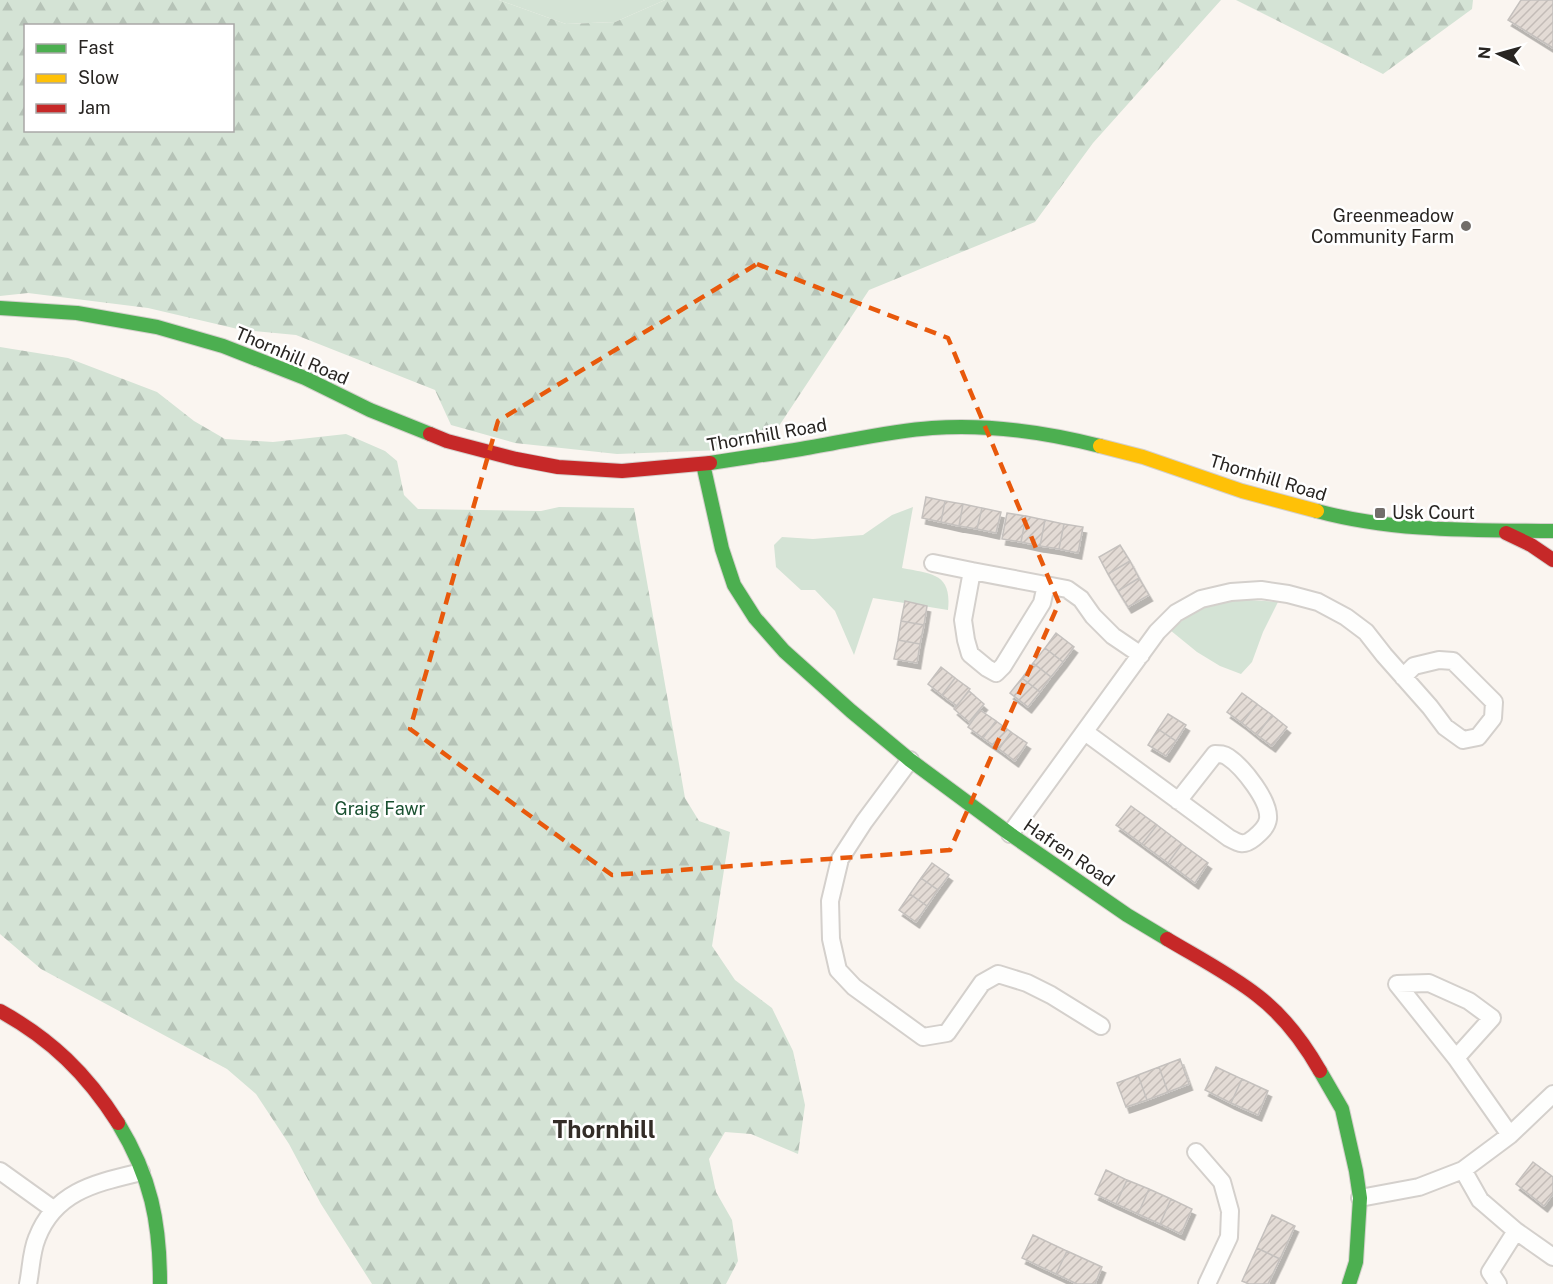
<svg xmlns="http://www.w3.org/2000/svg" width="1553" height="1284" font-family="'Public Sans',sans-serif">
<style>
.grass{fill:#d4e3d5}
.forest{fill:url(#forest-firs);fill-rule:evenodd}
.building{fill:url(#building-hatch);stroke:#c5c1be;stroke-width:1.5;filter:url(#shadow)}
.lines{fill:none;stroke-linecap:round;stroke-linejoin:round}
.street-casing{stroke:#d4d0cc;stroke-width:20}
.fast-casing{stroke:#d4d0cc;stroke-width:16}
.slow-casing{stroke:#d4d0cc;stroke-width:16}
.jam-casing{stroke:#d4d0cc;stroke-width:16}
.street{stroke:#fefefd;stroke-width:16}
.fast{stroke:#4caf50;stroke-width:14}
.slow{stroke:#ffc107;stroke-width:14}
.jam{stroke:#c62828;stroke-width:14}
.marked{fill:none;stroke:#e8590c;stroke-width:4.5;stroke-dasharray:12 8;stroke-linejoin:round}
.poi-dot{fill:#726e6a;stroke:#fff;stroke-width:2}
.labels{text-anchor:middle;stroke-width:5;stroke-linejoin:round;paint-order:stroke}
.poi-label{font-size:18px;fill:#282522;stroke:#fff;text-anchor:end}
.street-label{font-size:18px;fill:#282522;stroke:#fff}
.park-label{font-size:18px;fill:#1a5131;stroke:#fff}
.district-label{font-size:24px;font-weight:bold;fill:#332c27;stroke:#fff}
</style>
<defs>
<pattern id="forest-firs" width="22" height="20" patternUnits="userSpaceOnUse" patternTransform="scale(1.5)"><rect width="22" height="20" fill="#d4e3d5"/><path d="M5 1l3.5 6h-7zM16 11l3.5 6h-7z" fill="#b6c3b7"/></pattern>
<pattern id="building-hatch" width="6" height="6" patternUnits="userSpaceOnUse" patternTransform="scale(1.5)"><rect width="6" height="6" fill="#e3dbd5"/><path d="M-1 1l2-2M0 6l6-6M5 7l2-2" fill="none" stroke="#c3bcb7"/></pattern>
<filter id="shadow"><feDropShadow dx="3.5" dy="6" stdDeviation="0" flood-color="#0004"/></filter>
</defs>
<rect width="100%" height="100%" fill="#faf5f0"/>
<path class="grass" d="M499 0H665L615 22 566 24Z
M913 507 902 568C932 574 952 573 948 610L873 598 854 655 835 611 815 590H801L776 567 774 545 782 537 813 539 863 535 892 515Z
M1234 599 1278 602 1263 632 1252 662 1241 674 1220 666 1197 652 1170 630 1187 617 1206 606Z"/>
<path class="forest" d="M0 0H499L566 24 615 22 665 0H1221L1093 143 1035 222 869 290 773 435 723 450 617 454 515 443 451 425 435 390 296 335 242 330 148 308 28 293 0 296ZM26 26H232V130H26Z
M1236 0H1473L1472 9 1383 74Z
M0 347 68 358 157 392 194 421 225 439 273 442 346 434 385 451 397 461 404 495 418 509 541 511 559 507 634 508 685 798 699 821 730 832 712 946 735 980 772 1008 793 1051 805 1105 798 1154 751 1134 725 1132 709 1159 716 1192 732 1220 738 1261 726 1284H372L321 1204 289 1144 256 1094 227 1069 41 969 0 934Z"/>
<path class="building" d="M1521 0H1553V48L1508 20Z
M926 497 945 501 941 522 922 518Z
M945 501 963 504 959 526 941 522Z
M963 504 982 508 977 529 959 526Z
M982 508 1001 512 996 533 977 529Z
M1007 513 1026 516 1021 542 1002 539Z
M1026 516 1045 520 1040 546 1021 542Z
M1045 520 1064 524 1059 549 1040 546Z
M1064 524 1083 527 1078 553 1059 549Z
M1120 545 1130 561 1108 574 1099 557Z
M1130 561 1139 578 1118 591 1108 574Z
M1139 578 1149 595 1128 607 1118 591Z
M905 601 927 606 924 625 901 621Z
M901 621 924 625 920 644 898 640Z
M1056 633 1074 647 1063 662 1045 648Z
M898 640 920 644 917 663 894 659Z
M1045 648 1063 662 1051 677 1033 663Z
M1033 663 1051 677 1040 692 1022 678Z
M941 667 955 678 942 695 928 684Z
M955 678 970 689 957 706 942 695Z
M1022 678 1040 692 1028 707 1010 693Z
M969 691 984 704 969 722 954 709Z
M1242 693 1257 704 1242 723 1227 712Z
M1257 704 1272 715 1257 735 1242 723Z
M980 710 996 721 983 738 968 727Z
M1168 714 1186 725 1176 741 1158 729Z
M1272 715 1287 727 1272 746 1257 735Z
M996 721 1011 732 999 749 983 738Z
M1158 729 1176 741 1166 756 1148 745Z
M1011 732 1027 743 1015 761 999 749Z
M1131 806 1157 825 1142 844 1116 825Z
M1157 825 1182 844 1168 863 1142 844Z
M1182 844 1208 863 1195 883 1168 863Z
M932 863 949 875 938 890 921 878Z
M921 878 938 890 927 906 910 894Z
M910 894 927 906 916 922 899 910Z
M1180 1059 1189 1084 1168 1092 1159 1067Z
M1159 1067 1168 1092 1147 1100 1138 1075Z
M1216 1067 1242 1079 1231 1103 1205 1090Z
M1138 1075 1147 1100 1126 1107 1117 1083Z
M1242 1079 1268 1091 1258 1115 1231 1103Z
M1533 1162 1553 1177V1194L1544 1206 1516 1184Z
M1106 1170 1127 1180 1116 1204 1095 1194Z
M1127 1180 1149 1189 1138 1214 1116 1204Z
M1149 1189 1171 1199 1160 1224 1138 1214Z
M1171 1199 1192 1209 1181 1234 1160 1224Z
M1272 1215 1295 1226 1280 1259 1257 1248Z
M1033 1235 1067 1251 1056 1274 1022 1258Z
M1257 1248 1280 1259 1268 1284H1249L1242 1281Z
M1067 1251 1102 1267 1095 1284H1077L1056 1274Z"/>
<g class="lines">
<g class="street-casing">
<path id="street" d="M933 563 972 571
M1046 585 1042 603 1003 666 996 673 987 668 970 654 966 640 963 620 972 571 1067 589 1081 599 1093 616 1113 636 1141 655
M1085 732 1229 838C1240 844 1244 846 1254 838 1260 833 1267 827 1268 819 1270 801 1243 767 1228 757 1224 754 1220 754 1215 754L1178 801
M910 760 864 822 840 859 830 901 831 939 838 970 854 987 923 1037 947 1033 982 983 998 974 1027 983 1051 995 1101 1026
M1010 834 1157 632 1176 613 1201 599 1231 592 1261 590 1288 594 1318 602 1346 617 1366 632 1384 655 1430 707 1445 727 1463 740 1478 737 1493 718 1494 702 1453 661 1439 660 1414 666 1403 677
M1456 1058 1492 1018 1469 1001 1429 983 1397 984 1456 1058 1510 1135
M1196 1152 1222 1182 1230 1211 1229 1237 1207 1284
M1463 1170 1480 1200 1516 1231 1553 1257
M0 1171 53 1209
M1360 1198 1419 1187 1463 1170 1510 1135 1553 1094
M28 1284C31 1270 31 1252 37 1238 55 1191 96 1183 141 1172
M1498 1284 1490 1272 1516 1231"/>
</g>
<g class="fast-casing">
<path id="fast" d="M0 308 77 313 157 327 223 346 305 378 370 410 430 434
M710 463C741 458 771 454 801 449 845 442 888 431 932 428 988 424 1045 432 1100 446
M703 464 722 549 734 585 755 618 784 651 851 711 910 760 1010 834 1127 915 1167 939
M1317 511C1394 532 1474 530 1553 531
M1320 1071 1342 1109 1356 1171 1360 1198 1356 1262 1349 1284
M118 1123C151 1177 160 1222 160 1284"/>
</g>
<g class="slow-casing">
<path id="slow" d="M1100 446 1143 457 1242 491 1317 511"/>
</g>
<g class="jam-casing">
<path id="jam" d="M430 434 447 441 516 459 558 467 622 471 710 463
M1506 533 1531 545 1553 560
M1167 939C1197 957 1230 974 1258 996 1284 1016 1304 1043 1320 1071
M0 1011C51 1039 87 1074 118 1123"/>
</g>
<use href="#street" class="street"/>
<use href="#fast" class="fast"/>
<use href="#slow" class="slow"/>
<use href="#jam" class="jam"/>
</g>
<path class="marked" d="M757 264 948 338 1059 603 950 850 612 875 410 729 498 421Z"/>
<g class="poi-dot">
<circle cx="1466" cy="226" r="6"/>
<rect x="1374" y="507" width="12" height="12" rx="3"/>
</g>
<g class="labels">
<g class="poi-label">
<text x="1454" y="222">Greenmeadow<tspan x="1454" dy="21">Community Farm</tspan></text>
<text x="1392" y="519" text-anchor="start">Usk Court</text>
</g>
<g class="street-label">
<text transform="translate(292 356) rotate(23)" y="6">Thornhill Road</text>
<text transform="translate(767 435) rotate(-10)" y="6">Thornhill Road</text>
<text transform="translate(1268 478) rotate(17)" y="6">Thornhill Road</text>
<text transform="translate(1069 853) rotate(34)" y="6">Hafren Road</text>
</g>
<g class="park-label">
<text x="380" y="815">Graig Fawr</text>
</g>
<g class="district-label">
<text x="604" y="1138">Thornhill</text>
</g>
</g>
<rect x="24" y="24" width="210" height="108" fill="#ffffff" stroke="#a9a8a7" stroke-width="1.5"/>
<rect x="36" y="44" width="30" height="9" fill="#4caf50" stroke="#a9a8a7" stroke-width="1.5"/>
<text x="78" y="54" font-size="18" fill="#282522">Fast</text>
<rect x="36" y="74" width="30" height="9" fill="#ffc107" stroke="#a9a8a7" stroke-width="1.5"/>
<text x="78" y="84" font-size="18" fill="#282522">Slow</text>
<rect x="36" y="104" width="30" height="9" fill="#c62828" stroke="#a9a8a7" stroke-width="1.5"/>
<text x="78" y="114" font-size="18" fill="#282522">Jam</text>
<g transform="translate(1499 54) rotate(275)" stroke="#ffffff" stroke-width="4.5" paint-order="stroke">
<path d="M0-4.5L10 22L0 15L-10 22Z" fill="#282522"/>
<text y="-9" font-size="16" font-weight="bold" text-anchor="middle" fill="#282522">N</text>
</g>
</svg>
